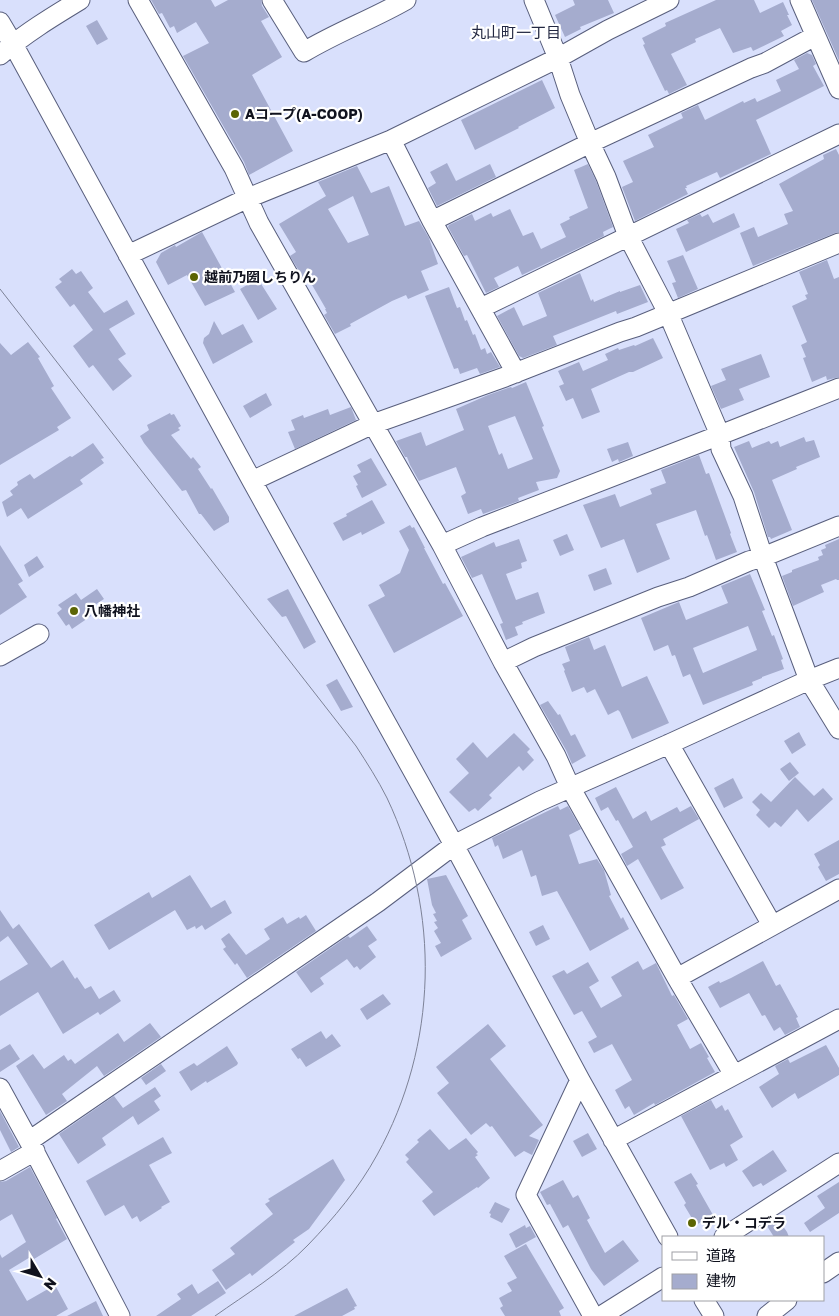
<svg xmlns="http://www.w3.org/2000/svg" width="839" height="1316" font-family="'Golos Text','Noto Sans JP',sans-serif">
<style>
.building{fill:#a5acce;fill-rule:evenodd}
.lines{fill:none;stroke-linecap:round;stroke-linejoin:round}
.minor-casing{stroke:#595f7d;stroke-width:21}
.minor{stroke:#fff;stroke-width:19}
.tram{stroke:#7d8297;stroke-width:1}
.poi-dot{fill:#5b6403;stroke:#fff;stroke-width:2}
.labels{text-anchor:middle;stroke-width:4.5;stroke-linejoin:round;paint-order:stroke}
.poi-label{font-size:14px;font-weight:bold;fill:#10121e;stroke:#fff;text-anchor:start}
.neighbourhood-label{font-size:15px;fill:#232842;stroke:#fff}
</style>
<rect width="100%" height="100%" fill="#d9e0fc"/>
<path class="building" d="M151 0H184L176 5 184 0H211L215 7 228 0H261L262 6 269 17 261 21 282 57 252 75 293 151 249 175 244 162 183 56 209 43 196 22 177 33 174 26 170 28 162 13 159 14Z
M573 0H608L614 13 580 27 581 29 565 37 555 15 575 5Z
M716 0H754L760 13 783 2 789 15H787L792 25 781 31 784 36 753 51 751 47 733 53 720 28 695 39 696 42 671 54 687 85 669 94 667 90 665 91 648 56 643 45 645 44 642 38 666 26 665 23Z
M812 0H839V61L837 56Z
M97 20 108 39 97 45 86 26Z
M807 53 812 55 816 64 813 66 824 86 756 120 771 154 720 178 717 172 686 186 687 188H685L688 194 635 221 622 187 633 182 623 161 654 147 648 135 683 118 681 113 698 105 705 120 743 101 744 103 755 98 757 102 781 91 776 80 799 69 794 60Z
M542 80 555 108 518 127 519 128 475 150 461 120Z
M836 149 839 155V232L835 233 753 266 740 233 754 227 758 237 788 224 784 214 793 211 779 184 824 159 823 155Z
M447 163 456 181 490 164 496 177 437 206 428 188 436 183 430 172Z
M588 164 596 181 613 227 603 232 604 236 522 275 518 266 494 278 499 287 486 293 467 255 464 256 448 227 449 225 472 214 475 221 491 213 493 217 510 209 523 236 533 232 541 249 566 237 560 224 570 219 569 217 588 208 574 170Z
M357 166 371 193 389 186 405 226 419 221 429 238 438 264 421 271 429 290 408 299 406 295 392 301 350 324 351 326 335 334 324 315 327 313 325 309H326L308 278 305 281 290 256 296 252 279 224 326 196 318 182ZM353 196 369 235 348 243 328 209Z
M734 213 740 227 686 252 676 229 689 223 687 220 700 214 702 217 708 214 713 223Z
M202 232 235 292 205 306 187 275 168 285 156 262 161 253 175 245 176 247Z
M683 255 698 289 678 298 672 283 676 282 667 261Z
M827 260 834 279 839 277V377L827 380 826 376 812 382 803 358 806 357 801 345 807 342 792 306 807 299 805 295 808 294 799 272Z
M72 269 76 274 81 271 93 288 88 292 104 313 127 300 135 314 109 329 126 354 118 359 132 376 113 391 93 365 89 368 73 346 93 330 74 304 70 307 55 287 62 282 59 279Z
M580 273 591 301 593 299 594 302 620 291V292L640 285 648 302 617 314 616 311 553 336 557 345 523 358 519 356 497 316 514 307 523 326 547 316 538 293Z
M258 279 277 309 258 320 240 289Z
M449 287 457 308 460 307 465 321 467 320 473 335 475 334 481 350 485 348 487 354 491 352 500 367 480 374 477 368 460 374 458 368 454 369 425 296Z
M214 321 222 335 243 324 253 342 213 364 203 343 204 338 209 334Z
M653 338 663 358 633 372H629L591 389 600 412 582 419 573 398 566 401 559 386 564 384 558 371 579 362 583 371 608 360 605 354 618 348 619 350 634 345 635 346Z
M28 342 40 357 38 358 54 386 51 388 71 418 57 427 59 430 0 465V343L11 355Z
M761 354 770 377 739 389 744 400 721 409 711 386 726 380 721 369Z
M526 382 544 426 542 427 560 471 557 478 536 482 539 490 518 498 519 501 483 514 481 509 468 514 461 496 466 493 456 467 419 481 410 465 407 457H405L396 441 421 432 426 446 464 430 456 409 488 395 511 387 512 388ZM515 416 533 459 508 469 502 453 499 455 488 426Z
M266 393 272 405 250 418 243 406Z
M351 407 356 420 295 449 288 432 295 430 291 420 303 415 304 418 328 409 330 415Z
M170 413 171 415 174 414 181 426 178 428 180 430 171 435 191 459 193 457 201 467 198 469 211 489 212 488 229 517V522L214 531 201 514H199L186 490 182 491 144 443 140 436 149 430 147 425Z
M804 437 806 442 814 440 820 457 796 467 797 469 772 480 792 530 771 539 770 537H768L754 492 734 447 749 441 752 448 769 441 771 444 778 441 780 447Z
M628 442 633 456 619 462 618 459 612 462 607 449Z
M93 443 104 458 101 459 104 463 80 480 83 484 28 519 21 508 7 517 2 502 13 495 10 491 18 485 17 482 30 474 34 479 70 456 72 457Z
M699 455 706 474 709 473 727 522 731 533 730 534 737 552 716 560 707 535 705 536 696 510 656 524 670 559 637 573 624 539 601 548 583 505 615 494 620 507 652 494 650 489 666 483 661 470Z
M371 458 387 485 362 498 356 486 358 485 353 476 361 472 357 465Z
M372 500 385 523 362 535 361 532 343 541 333 523 347 516 346 514Z
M410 525 412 528 414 527 425 548H424L443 584 445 583 463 616 394 653 368 605 385 596 379 585 400 573 409 550 399 531Z
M567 534 574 550 560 556 553 540Z
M519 539 527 561 521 563 522 568 506 574 516 600 538 592 545 613 522 622 523 624 515 627 518 635 506 640 500 624 503 623 482 574 472 578 461 557 494 542 496 547Z
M839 539V580H837L836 579 821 585 824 592 793 606 782 576 792 572V570L819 560 818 557 823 555 821 550 826 548 825 545Z
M0 545 23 581 18 584 27 597 0 615Z
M37 556 44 567 29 577 24 565Z
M606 568 612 584 594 591 588 575Z
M750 574 765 610 762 611 772 636 774 635 783 659 781 660 784 669 762 677V678L752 682 753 685 703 705 690 674 683 677 675 655 672 656 668 645 654 651 641 618 679 602 686 620 728 603 721 586ZM748 626 757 650 703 673 693 648Z
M97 589 104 599 87 610 91 616 72 629 69 624 66 626 57 613 62 609 58 605 76 593 81 600Z
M288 589 316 642 304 649 286 616 282 617 267 599Z
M589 637 594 650 605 645 622 687 647 676 669 723 632 739 620 712 618 710 608 715 595 689 587 693 584 687 572 692 564 671 565 670 562 664 570 661 565 647Z
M337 679 353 707 341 711 326 685Z
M548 701 558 715 560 714 571 736 575 734 586 756 572 764 566 750 540 705Z
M799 732 806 745 792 754 784 741Z
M514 733 530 749 527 752 534 760 523 771 519 766 489 795 492 798 478 811 475 808 469 812 449 792 469 773 456 759 473 742 487 758Z
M790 762 799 773 789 781 780 769Z
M795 777 814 796 823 788 833 799 808 822 797 809 781 827 775 822 769 828 756 815 760 810 752 802 761 793 771 802Z
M733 778 743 798 724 808 714 788Z
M616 787 633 819 646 811 651 821 677 807 680 812 691 806 699 819 663 839 666 845 661 847 684 888 661 900 638 859 627 866 621 854 633 847 618 820 616 821 608 807 601 811 595 798Z
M558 806 560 810 568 806 581 829 569 835 579 864 597 859 604 870 611 895 609 896 621 919 623 917 629 929 590 951 557 891 542 896 536 875 531 877 522 850 503 859 498 845 495 847 492 838Z
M839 840V874L826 881 818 867 820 865 814 854Z
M190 875 211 908 225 900 232 913 205 930 202 925 196 929 195 926 187 930 175 910 109 950 94 925 149 892 152 898Z
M446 875 468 916 462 920 472 939 441 957 435 946 441 943 434 931 438 928 434 922 437 921 433 914 436 913 432 905 427 879Z
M0 910 13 929 19 924 51 968 63 960 75 979 77 977 85 989 91 986 99 999 114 990 121 1001 100 1015 98 1012 63 1034 38 992 0 1016V981L28 964 8 936 0 942Z
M306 915 316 931 247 978 237 963 235 965 223 949 226 947 221 939 229 933 246 955 270 939 264 929 283 917 287 924 299 917 300 919Z
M543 925 550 939 536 946 529 932Z
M367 926 377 940 368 946 376 957 360 970 357 966 354 968 347 959 320 978 324 984 311 993 296 972 348 936 350 938Z
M638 961 643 970 656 963 672 996 674 995 688 1019 677 1025 690 1049 701 1043 709 1057 707 1058 715 1072 655 1105 654 1103 634 1115 629 1106 625 1109 615 1090 632 1080 612 1044 594 1053 588 1042 597 1037 582 1011 574 1015 552 976 564 970 567 974 588 962 599 981 589 987 601 1008 622 996 611 977Z
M763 961 776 986 780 984 798 1017 796 1018 800 1027 785 1035 780 1027 774 1031 765 1015 762 1016 749 993 720 1008 708 987 719 981 720 983 731 978Z
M383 994 391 1004 367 1020 360 1009Z
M150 1023 161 1037 104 1076 97 1066 62 1094 67 1101 46 1115 16 1066 33 1054 44 1069 64 1055 68 1061 71 1059 75 1064 118 1033 124 1042Z
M488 1024 506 1046 490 1059 543 1125 529 1136 539 1140 532 1155 524 1151 515 1157 492 1126 490 1127 486 1123 471 1135 437 1093 449 1083 436 1067Z
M321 1031 326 1039 332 1034 341 1046 306 1067 300 1058 298 1059 291 1049Z
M10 1044 20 1059 0 1072V1050Z
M826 1045 839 1068V1075L798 1099 795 1093 772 1108 759 1087 779 1074 775 1066 788 1059 790 1063Z
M227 1046 238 1063 237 1065 207 1083 206 1081 191 1091 179 1072 194 1063 197 1066Z
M161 1064 166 1071 146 1085 141 1078Z
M155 1087 161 1096 154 1101 160 1110 138 1125 133 1116 102 1138 106 1145 78 1164 59 1134 114 1096 123 1108Z
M711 1100 716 1109 722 1105 725 1111 728 1109 743 1137 730 1145 738 1160 726 1167 724 1163 710 1170 681 1116Z
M0 1111 19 1147 11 1152 0 1130Z
M430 1129 449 1150 466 1138 478 1152 476 1154 478 1155 475 1157 490 1178 478 1188 477 1187 434 1216 422 1201 433 1192 406 1162 409 1159 405 1155 419 1142 417 1140Z
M588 1133 597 1149 582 1157 573 1141Z
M163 1137 172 1153 149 1165 170 1202 161 1207 162 1208 140 1222 137 1216 132 1219 124 1205 105 1216 86 1181Z
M773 1150 787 1171 763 1186 761 1183 753 1187 742 1171Z
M333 1159 345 1180 309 1229 293 1240 295 1242 252 1276 250 1273 226 1290 212 1270 235 1254 230 1248 273 1214 265 1204 270 1201 268 1199Z
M30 1167 57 1218 56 1219 67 1239 34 1259 32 1256 9 1270 27 1301 55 1285 68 1309 56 1316H0V1254L2 1258 26 1242 12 1214 0 1221V1182L6 1181Z
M691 1173 698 1184 696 1185 713 1215 696 1225 684 1205 686 1203 674 1182Z
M563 1180 573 1198 578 1195 590 1218 587 1220 605 1253 623 1240 639 1261 604 1286 591 1269 568 1225 563 1228 550 1204 547 1205 540 1192Z
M839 1182V1213L810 1232 804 1223 825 1208 817 1196Z
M495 1202 510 1209 502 1223 490 1217 491 1214 489 1213Z
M778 1219 787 1232 789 1237H774L767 1226Z
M525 1225 526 1228 530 1226 536 1237 516 1248 509 1234Z
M526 1244 564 1308 559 1311 561 1316H505L500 1308 503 1306 499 1298 512 1291 507 1283 517 1278 504 1256Z
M218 1281 226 1293 191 1316H156L181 1299 177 1294 192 1284 198 1294Z
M347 1288 357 1306 354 1307 355 1309 342 1316H294Z
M96 1301 103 1316H67Z"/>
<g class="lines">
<g class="minor-casing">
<path id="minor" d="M138 0 234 168 259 223 373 424 400 471 442 545 503 662 556 756 570 787 677 978 734 1075
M272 0 304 52C337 32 373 19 406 0
M534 0 558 58 570 95 590 143 606 177 628 236 668 313 720 435 721 449 743 496 763 557 809 680 839 729
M800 0 839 89
M0 22 13 44 252 481 454 845 580 1080 668 1237
M0 55C24 34 52 17 80 0
M391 140 432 221 516 373
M432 221 590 143 751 68 765 63 815 36
M128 255 248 198 391 140 558 58 608 30 669 0
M481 308 839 134
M252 481 373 424 505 377 620 332 636 327 839 243
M442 545 482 527 720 435 839 388
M0 656 39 634
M503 662 534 647 658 597 689 587 749 561 763 557 839 526
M669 744 772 925
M677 978 839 889
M580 1080 526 1195 593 1316
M0 1088 29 1141 120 1316
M613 1140 839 1019
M29 1141 378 902 454 845 540 801 669 744 809 680 839 668
M0 1171 35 1151
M724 1237 839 1163
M823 1273 839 1262
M704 1300 714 1316
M601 1316 663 1277
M767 1316 787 1300"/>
</g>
<use href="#minor" class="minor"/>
<path class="tram" d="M0 289 356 746C367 763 378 780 387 798 441 912 438 1045 377 1155 359 1188 334 1218 308 1245 281 1273 246 1294 215 1316"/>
</g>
<g class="poi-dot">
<circle cx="235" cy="114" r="5"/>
<circle cx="194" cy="277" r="5"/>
<circle cx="74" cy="611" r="5"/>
<circle cx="692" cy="1223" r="5"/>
</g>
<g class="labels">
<g class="poi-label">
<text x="245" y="119">Aコープ(A-COOP)</text>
<text x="204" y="282">越前乃圀しちりん</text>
<text x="84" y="616">八幡神社</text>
<text x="702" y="1228">デル・コデラ</text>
</g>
<g class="neighbourhood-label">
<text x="516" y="38">丸山町一丁目</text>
</g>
</g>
<rect x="662" y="1236" width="162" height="65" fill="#ffffff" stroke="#9fa0a5"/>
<rect x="672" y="1252" width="25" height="8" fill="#ffffff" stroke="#9fa0a5"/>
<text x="706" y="1261" font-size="15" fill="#10121e">道路</text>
<rect x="672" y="1274" width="25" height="15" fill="#a5acce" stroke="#9fa0a5"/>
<text x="706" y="1286" font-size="15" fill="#10121e">建物</text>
<g transform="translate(40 1276) rotate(128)" stroke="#ffffff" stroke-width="4" paint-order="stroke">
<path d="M0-4L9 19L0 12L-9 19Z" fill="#10121e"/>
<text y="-8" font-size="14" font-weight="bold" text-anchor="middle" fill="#10121e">N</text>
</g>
</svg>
